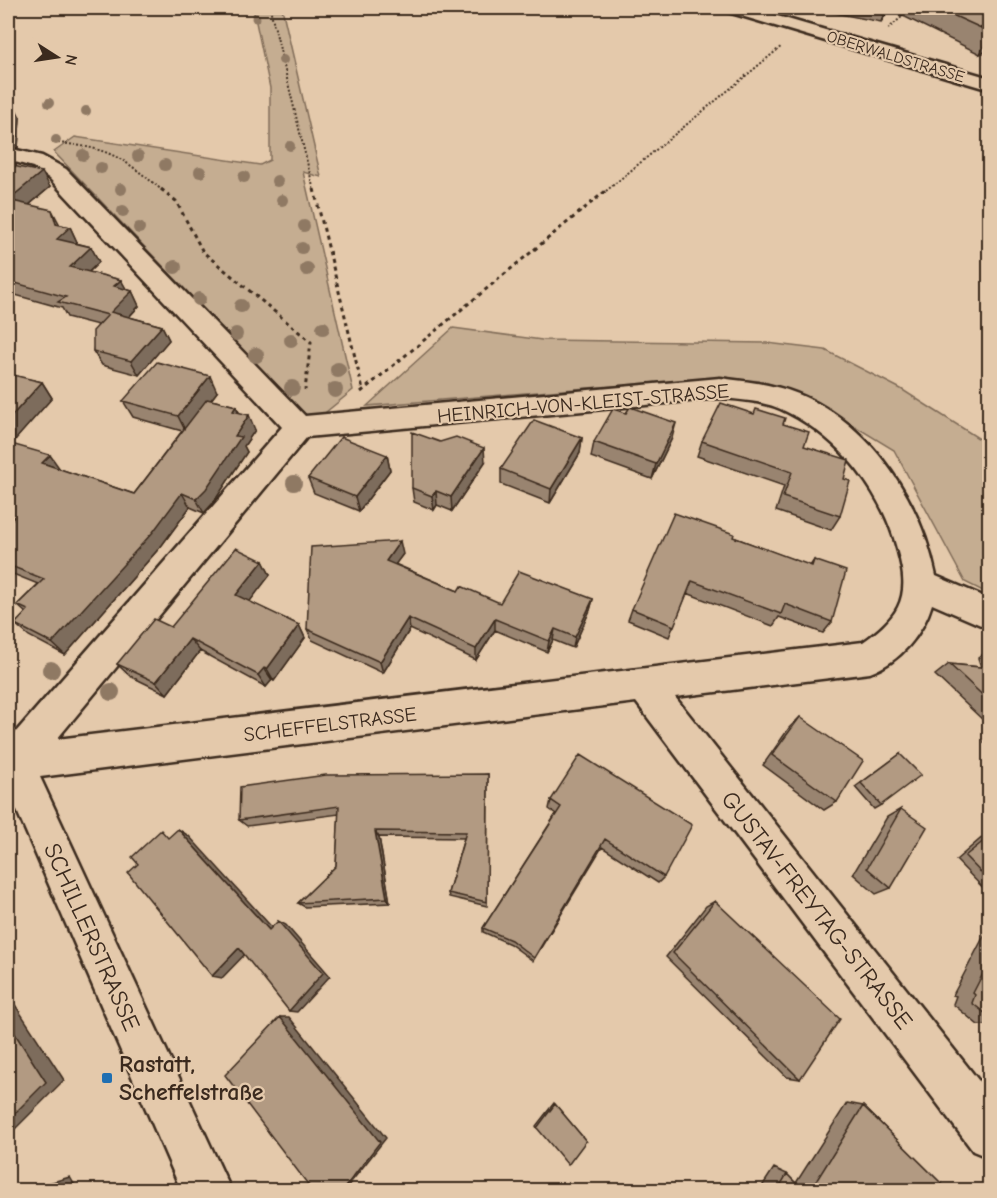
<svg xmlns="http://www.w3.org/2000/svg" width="997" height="1198" font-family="'Comic Neue',sans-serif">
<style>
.green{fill:#c5ad91;stroke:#806c58;stroke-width:1.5}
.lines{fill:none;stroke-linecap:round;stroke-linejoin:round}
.minor-casing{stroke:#3b2a1e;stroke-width:5}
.path-far1{stroke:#3b2a1e;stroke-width:2;stroke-dasharray:2 2;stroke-linecap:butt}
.path{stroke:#3b2a1e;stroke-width:3;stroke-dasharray:4 4;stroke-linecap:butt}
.minor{fill:#e4c9ab;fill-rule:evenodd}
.tree{fill:#8f7964}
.wall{fill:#998470;stroke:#3b2a1e;stroke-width:1.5}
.shaded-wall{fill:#7d6c5b;stroke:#3b2a1e;stroke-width:1.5}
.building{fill:#b29a82;stroke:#3b2a1e;stroke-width:1.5}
.poi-dot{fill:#1f6fb2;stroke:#e4c9ab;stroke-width:2}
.labels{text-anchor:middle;stroke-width:4.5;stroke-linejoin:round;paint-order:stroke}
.far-street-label{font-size:16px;fill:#3b2a1e;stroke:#e4c9ab}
.street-label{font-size:20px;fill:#3b2a1e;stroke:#e4c9ab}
.near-street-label{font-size:24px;fill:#3b2a1e;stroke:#e4c9ab}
.near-poi-label{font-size:24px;font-weight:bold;fill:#3b2a1e;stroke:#e4c9ab;text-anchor:start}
</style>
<rect width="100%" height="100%" fill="#e4c9ab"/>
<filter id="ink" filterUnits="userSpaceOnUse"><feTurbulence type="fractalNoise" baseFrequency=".0167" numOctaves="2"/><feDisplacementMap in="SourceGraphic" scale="12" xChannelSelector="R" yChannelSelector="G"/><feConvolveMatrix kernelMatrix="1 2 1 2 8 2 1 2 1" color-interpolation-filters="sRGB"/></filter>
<g filter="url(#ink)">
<path class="green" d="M253 8H282L321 177 303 172 353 390 321 416 307 417 54 152 75 137 260 165 270 160V88Z
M453 328 542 340 767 343 825 350 901 389 989 445V594L965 582 894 450 807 397 762 381 711 378 367 406Z"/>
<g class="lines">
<g class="minor-casing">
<path id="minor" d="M726 8H750L990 78V90L728 12Z
M8 148 42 156 66 169 305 416 720 378C749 382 778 384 805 397 875 429 921 503 936 576L990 599V629L932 604C923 634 900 662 870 673L675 697 990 1095V1158L973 1151 636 702 40 777 231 1190H181L8 790V730L15 733 282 427 50 179 33 167 8 160ZM720 398C742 400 767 401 787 412 842 440 883 493 898 552 903 570 907 589 898 607 891 621 876 633 863 642L57 739 307 437Z"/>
</g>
<path class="path-far1" d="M270 8 314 191
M694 8 711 12
M888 29 912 8
M58 143C111 148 123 158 163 191
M606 191 782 46"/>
<path class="path" d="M161 189 176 201 203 252 311 342 305 390
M314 189 363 390
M361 392 608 189"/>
<use href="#minor" class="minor"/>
</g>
<g class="tree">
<circle cx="256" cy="18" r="4.5"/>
<circle cx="283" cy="60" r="5"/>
<circle cx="49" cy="103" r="5"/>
<circle cx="86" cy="111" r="5"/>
<circle cx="56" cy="140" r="5"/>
<circle cx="290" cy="146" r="5"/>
<circle cx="83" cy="155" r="6"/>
<circle cx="138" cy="156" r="6"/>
<circle cx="165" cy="165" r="6"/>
<circle cx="101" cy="168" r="6"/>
<circle cx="200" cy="172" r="6"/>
<circle cx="244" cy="177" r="6"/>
<circle cx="277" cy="181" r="6"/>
<circle cx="121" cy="189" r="6"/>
<circle cx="282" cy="200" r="6"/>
<circle cx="123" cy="211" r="6"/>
<circle cx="304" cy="226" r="6"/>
<circle cx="139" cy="228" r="6"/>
<circle cx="302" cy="248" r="6"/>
<circle cx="175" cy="267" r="7"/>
<circle cx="307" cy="269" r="7"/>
<circle cx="199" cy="299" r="7"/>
<circle cx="241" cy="306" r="7"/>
<circle cx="323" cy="328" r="7"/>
<circle cx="236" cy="334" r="7"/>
<circle cx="291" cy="340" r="7"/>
<circle cx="256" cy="355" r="8"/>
<circle cx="338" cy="370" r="8"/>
<circle cx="292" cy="388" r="8"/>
<circle cx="335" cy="390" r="8"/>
<circle cx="294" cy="483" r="8"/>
<circle cx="51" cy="670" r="9"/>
<circle cx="111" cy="692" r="9"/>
</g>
<path class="wall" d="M809 8H990V50L980 54 889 9 881 22Z
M8 103 20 117 18 148 9 146 8 147Z
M8 150 16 165V167L50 187 29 205 60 225 70 227 77 242 76 243 91 247 99 262 89 272 121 280 126 289 132 291 139 306 129 317 162 326 169 340 139 375 102 365 93 351 98 325 67 317 62 308 8 293Z
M8 375 42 382 52 398 11 444 60 469 134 494 182 431 133 417 123 401 217 392 211 400 236 406 239 412 255 430 244 446 247 452 213 503 204 513 190 507 162 545 65 655 29 636 15 624 26 613 17 605 38 584 8 572Z
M626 413 672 438 652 479 591 457 594 442Z
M783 424 804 446 844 479 840 516 831 530 776 511 784 486 697 456 702 441Z
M582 438 580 453 550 503 501 484V469Z
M387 455 390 470 359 511 314 493 308 478Z
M485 462 452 511 437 505 434 510 414 502 412 488Z
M733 537 810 566 814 560 832 622 823 633 779 617 773 626 687 593 669 637 628 620 632 609Z
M403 554 395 564 458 591 500 603 593 599 590 610 573 648 553 640 547 652 495 630 476 660 410 629 383 673 312 640 307 629Z
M263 561 270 575 249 602 299 625 305 638 274 681 272 680 266 687 200 651 167 694 130 676 117 664 171 627Z
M990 649V740L984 743V721L935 675 949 664 981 667 978 658Z
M800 717 837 802 824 810 763 765 789 728Z
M900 754 881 805 874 809 855 787Z
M488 774 487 906 449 897 448 893 464 838 379 837 390 903 305 907 298 903 336 866 339 814 247 826 239 820Z
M551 800 664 877 658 883 602 847 533 961 510 944 483 932V928L556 814 549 809Z
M901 809 891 888 876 894 853 874 887 817Z
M990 833V895L956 860 985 835Z
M715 901 800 1079 787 1077 666 957 706 906Z
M990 929V1025H978L953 1004 956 996 953 995 986 932Z
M554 1103 586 1141 537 1128 536 1126Z
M847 1103 863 1106 949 1191H759L774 1168 787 1174 796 1183Z"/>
<path class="shaded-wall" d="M886 8H890L881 22Z
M990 34V50L980 54Z
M12 102 20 117 18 148 10 133Z
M8 150 16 165V174L8 175Z
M42 172 50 187 17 215 8 200Z
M52 210 60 225 70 227 77 242 65 253 57 239 56 224Z
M91 247 99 262 78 282 70 267Z
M121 280 129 294 132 291 139 306 119 327 111 312 114 286Z
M162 326 169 340 139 375 131 361Z
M210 376 217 392 186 432 178 416Z
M42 382 52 398 8 448V420Z
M236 406 242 421 233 411Z
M249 415 255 430 244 446 247 452 213 503 204 513 196 499 235 436Z
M676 423 672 438 652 479 656 464Z
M582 438 580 453 550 503 551 489Z
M484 448 485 462 452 511 451 497Z
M50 455 60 469 42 463Z
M387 455 390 470 359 511 355 497Z
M436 491 437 505 434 510 432 496Z
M182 493 190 507 162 545 65 655 52 643Z
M400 541 403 554 389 573 386 561Z
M263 561 270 575 244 609 236 595Z
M593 599 590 610 573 648 575 637Z
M408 618 410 629 383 673 380 662Z
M495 619V630L476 660V649Z
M299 625 305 638 274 681 267 669Z
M555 629 553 640 547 652 549 641Z
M190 639 200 651 167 694 156 682Z
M264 668 272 680 266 687 258 675Z
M178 829 189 836 278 934 269 930Z
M375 831 379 837 390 903 387 898Z
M278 921 286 925 330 976 297 1012 289 1011Z
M239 948 248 951 222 978 212 976Z
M8 994 64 1080 8 1136Z
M280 1017H289L386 1138 344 1191H342Z
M70 1177 78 1191H53L49 1183Z"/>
<path class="building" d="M937 8H990V32Z
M12 102 10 133H8V103Z
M8 165 42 172 8 200 52 210 56 224 70 227 57 239 91 247 70 267 121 280 114 286 132 291 111 312 162 326 131 361 93 351V331L108 315 58 302 66 297 8 281Z
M157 362 210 376 178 416 123 401Z
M9 374 42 382 8 420V375Z
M207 399 236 406 233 411 249 415 235 436 241 437 206 489 196 499 182 493 153 532 52 643 15 624 28 610 17 605 44 579 8 565V524L14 517 8 515V443L50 455 42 463 134 494Z
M721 403 754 414 756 409 785 418 783 424 809 432 804 446 849 460 844 479 850 481 840 516 783 497 792 472 702 441Z
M630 407 676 423 656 464 594 442 613 409 626 413Z
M534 420 582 438 551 489 501 469Z
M412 432 440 442 456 437 484 448 451 497 436 491 432 496 412 488Z
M341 437 387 455 355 497 308 478Z
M674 513 734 534 733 537 812 566 814 560 846 571 832 622 785 604 781 614 692 581 674 626 632 609Z
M400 541 386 561 458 591 461 586 500 603 519 571 593 599 575 637 555 629 549 641 495 619 476 649 408 618 380 662 307 629 311 547Z
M236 548 263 561 236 595 299 625 267 669 264 668 258 675 190 639 156 682 117 664 154 619 171 627Z
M949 664 990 668V702Z
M800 717 863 761 837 802 772 755Z
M900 754 921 775 881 805 861 783Z
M580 755 692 825 664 877 605 839 534 958 511 940 483 928 561 807 551 800Z
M488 774 487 902 448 893 466 832 375 831 387 898 298 903 336 866 339 806 239 820 240 787 326 775Z
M901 809 927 827 891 888 867 868Z
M178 829 269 930 278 921 323 973 289 1011 239 948 212 976 128 873 138 864 132 857 161 830 168 838Z
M990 836V882L965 856Z
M715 901 840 1019 800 1079 673 953Z
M990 960V1017L972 1003 975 995 973 993Z
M280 1017 380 1142 342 1191H313L225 1075Z
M8 1023 46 1082 8 1120Z
M555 1104 586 1141 568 1165 537 1128Z
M863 1106 949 1191H810Z
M787 1174 803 1191H777Z
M49 1183 53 1191H42Z"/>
</g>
<rect class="poi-dot" x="101" y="1072" width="12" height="12" rx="3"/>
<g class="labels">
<g class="far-street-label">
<text transform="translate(896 56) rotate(17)" y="6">OBERWALDSTRASSE</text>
</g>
<g class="street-label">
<text transform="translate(583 403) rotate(-5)" y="7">HEINRICH-VON-KLEIST-STRASSE</text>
<text transform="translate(330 724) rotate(-7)" y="7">SCHEFFELSTRASSE</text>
</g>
<g class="near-street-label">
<text transform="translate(817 910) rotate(52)" y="8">GUSTAV-FREYTAG-STRASSE</text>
<text transform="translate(92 937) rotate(66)" y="8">SCHILLERSTRASSE</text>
</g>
<g class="near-poi-label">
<text x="119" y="1072">Rastatt,<tspan x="119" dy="28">Scheffelstraße</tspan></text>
</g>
</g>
<rect width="997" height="1198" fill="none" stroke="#e4c9ab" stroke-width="30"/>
<rect x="15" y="15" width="967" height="1168" fill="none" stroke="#3b2a1e" stroke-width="2" filter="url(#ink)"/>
<g transform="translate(57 57) rotate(102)" stroke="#e4c9ab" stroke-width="4.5" paint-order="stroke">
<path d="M0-4.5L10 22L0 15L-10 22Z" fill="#3b2a1e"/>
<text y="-9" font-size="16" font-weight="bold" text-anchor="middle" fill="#3b2a1e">N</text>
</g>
</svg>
